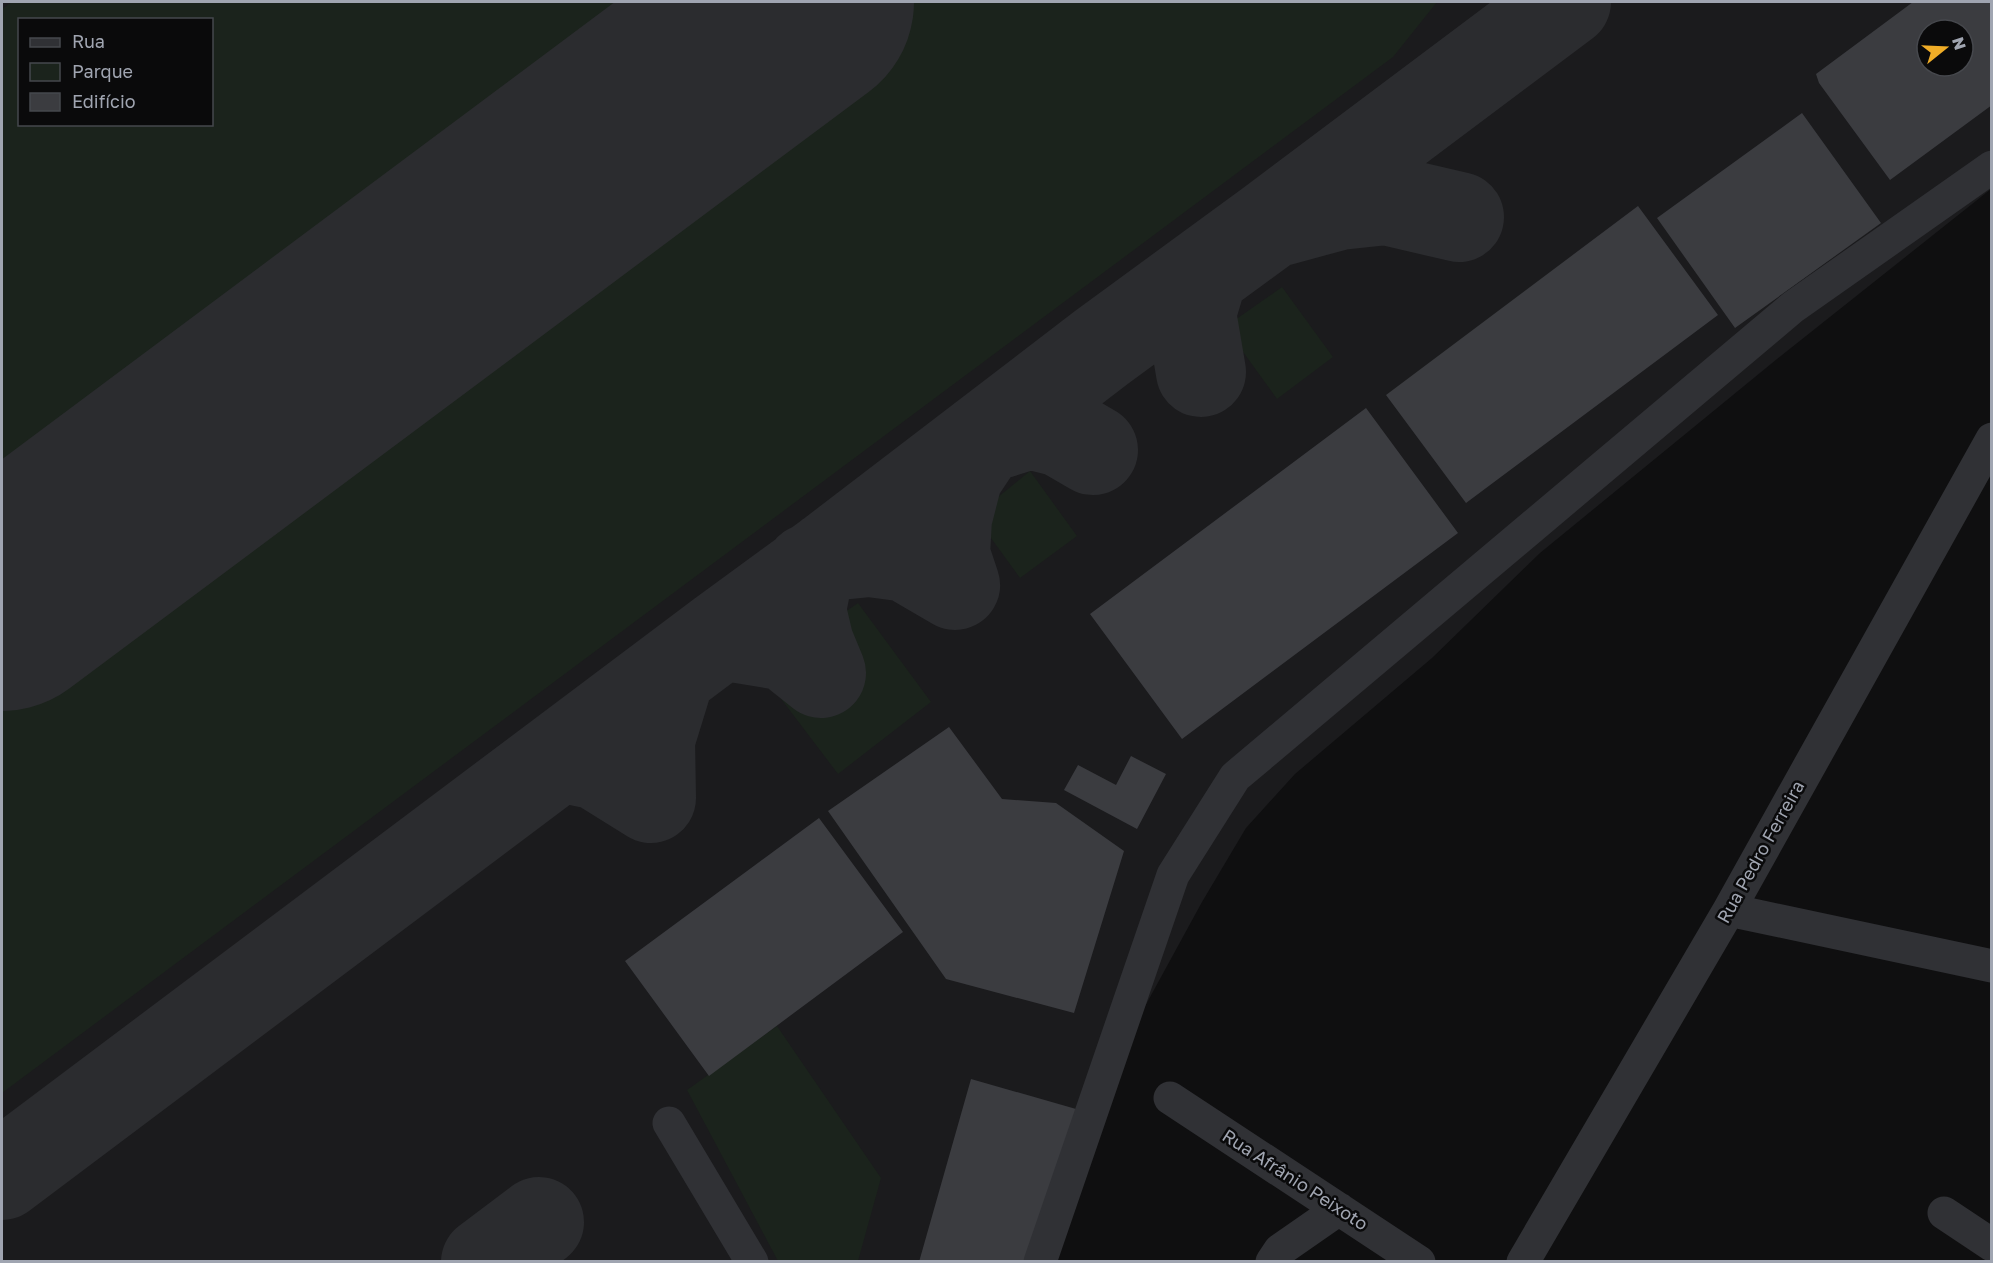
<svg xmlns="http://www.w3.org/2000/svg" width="1993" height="1263" font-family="'Golos Text',sans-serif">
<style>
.built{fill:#1b1b1d;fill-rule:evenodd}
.green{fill:#1b231c;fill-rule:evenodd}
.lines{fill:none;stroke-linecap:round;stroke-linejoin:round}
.taxiway{stroke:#2b2c2f;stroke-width:90}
.runway{stroke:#2b2c2f;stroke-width:224}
.building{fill:#3b3c40;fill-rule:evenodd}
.minor{stroke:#303135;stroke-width:33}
.labels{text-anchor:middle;stroke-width:5;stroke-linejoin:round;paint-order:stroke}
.street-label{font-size:18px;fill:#a0a5b1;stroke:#0a0a0b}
</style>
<rect width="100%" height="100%" fill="#0f0f10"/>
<path class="built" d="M2 2H1991V189L1777 359 1540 553 1432 658 1295 774 1246 828 1202 902 1131 1032 1055 1261 2 1262ZM20 20H212V124H20ZM1927 30H1963V66H1927Z"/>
<path class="green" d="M12 2H658L2 492V9ZM20 20H212V124H20Z
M899 2H1437L1393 57 2 1093V672Z
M1282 287 1333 357 1277 399 1225 327Z
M1030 471 1077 536 1020 578 975 516Z
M858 603 931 702 838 774 760 671Z
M777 1026 881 1178 858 1261H778L687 1090Z"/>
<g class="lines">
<path class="taxiway" d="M1280 221 1339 205 1386 200 1459 217
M1201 372 1191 313 1203 273
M829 556 869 552 907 557 955 585 945 555 947 518 958 475 982 439 1030 424 1062 432 1093 450
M721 635 787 646 821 673 809 644 801 610 809 569
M560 757 598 765 651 798 650 739 670 674
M2 1175 721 635 829 556 1102 347 1270 224 1566 2
M486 1262 539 1222"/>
<path class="runway" d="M2 599 802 2"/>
</g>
<path class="building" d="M1913 2H1992V105L1890 180 1819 83 1816 74ZM1927 30H1963V66H1927Z
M1802 113 1881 223 1735 328 1657 218Z
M1638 206 1718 315 1466 503 1386 395Z
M1366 408 1458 533 1182 739 1090 614Z
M949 727 1002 799 1056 803 1124 851 1074 1013 946 979 828 811Z
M1131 756 1166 774 1137 829 1064 790 1078 765 1116 785Z
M819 818 903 932 709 1076 625 961Z
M971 1079 1076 1109 1029 1262H919Z"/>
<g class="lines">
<path class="minor" d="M1729 910 1992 966
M1170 1098 1419 1262
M669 1123 752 1262
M1944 1213 1992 1245
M1040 1262 1173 875 1235 777 1793 307 1992 167
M1272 1262 1280 1250 1339 1209
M1523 1262 1729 910 1992 439"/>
</g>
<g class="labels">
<g class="street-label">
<text transform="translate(1761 852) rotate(-61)" y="6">Rua Pedro Ferreira</text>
<text transform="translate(1295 1180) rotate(33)" y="6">Rua Afrânio Peixoto</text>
</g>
</g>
<rect width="1993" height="1263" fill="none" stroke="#a0a5b1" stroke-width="6"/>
<rect x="18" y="18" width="195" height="108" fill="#0a0a0b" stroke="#46484d" stroke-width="1.5"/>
<rect x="30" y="38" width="30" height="9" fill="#303135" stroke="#46484d" stroke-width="1.5"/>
<text x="72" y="48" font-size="18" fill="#a0a5b1">Rua</text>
<rect x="30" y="63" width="30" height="18" fill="#1b231c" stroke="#46484d" stroke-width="1.5"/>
<text x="72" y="78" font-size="18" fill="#a0a5b1">Parque</text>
<rect x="30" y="93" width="30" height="18" fill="#3b3c40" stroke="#46484d" stroke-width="1.5"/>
<text x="72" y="108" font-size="18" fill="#a0a5b1">Edifício</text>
<g transform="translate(1945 48) rotate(72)"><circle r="28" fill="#0a0a0b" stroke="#46484d" stroke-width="1.5"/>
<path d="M0-4.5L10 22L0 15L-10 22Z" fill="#f0ad27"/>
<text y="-9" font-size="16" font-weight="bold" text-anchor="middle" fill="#a0a5b1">N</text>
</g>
</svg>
